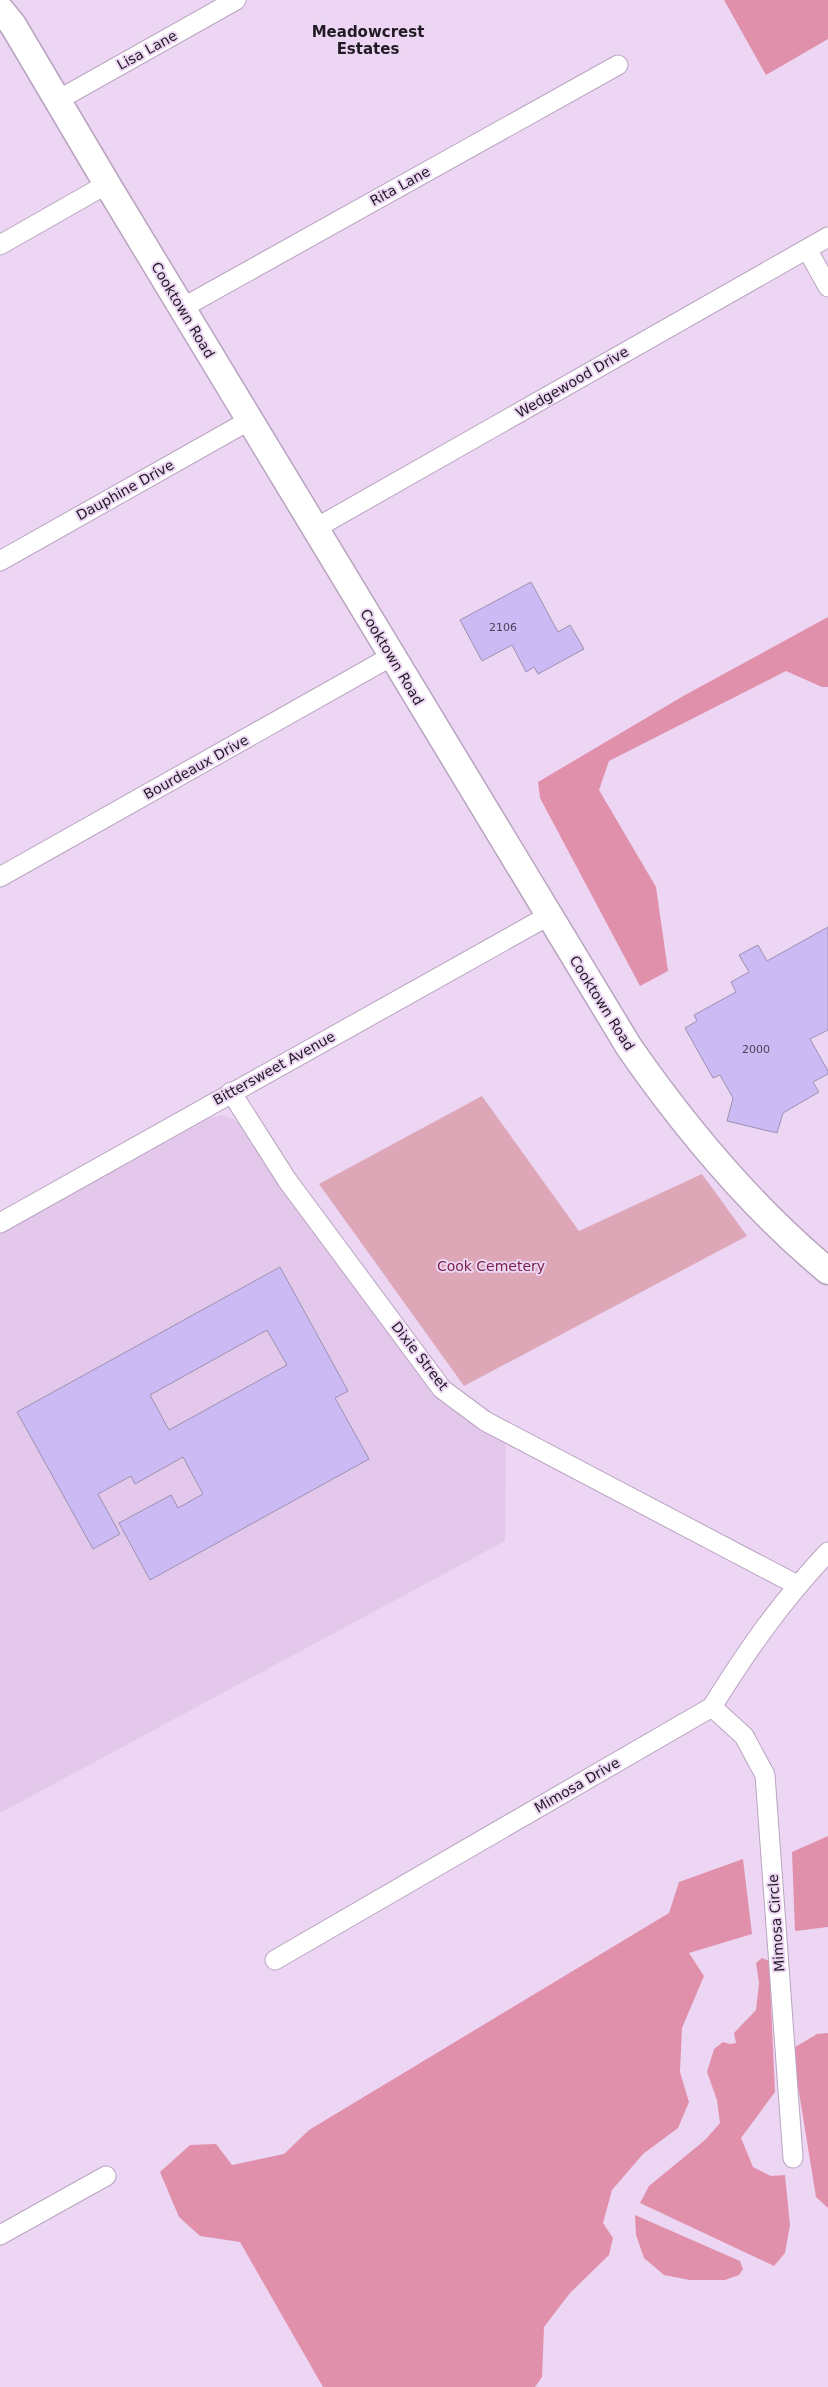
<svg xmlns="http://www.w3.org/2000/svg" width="828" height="2387" font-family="'DejaVu Sans',sans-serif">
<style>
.built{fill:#e3c8eb}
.green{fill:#dda7b8}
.forest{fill:#e190ab}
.building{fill:#cbbaf4;stroke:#9a92b1;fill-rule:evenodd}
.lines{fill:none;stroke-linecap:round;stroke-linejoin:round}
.street-casing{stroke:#b9a4c0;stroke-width:21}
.secondary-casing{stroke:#b9a4c0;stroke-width:29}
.street{stroke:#fff;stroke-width:19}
.secondary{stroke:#fff;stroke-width:26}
.labels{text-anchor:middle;stroke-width:4;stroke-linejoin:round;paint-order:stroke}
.number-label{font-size:11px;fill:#4c4157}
.street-label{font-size:14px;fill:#211923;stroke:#ecd6f3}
.park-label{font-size:14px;fill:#7c1e47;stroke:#ecd6f3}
.neighbourhood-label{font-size:15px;font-weight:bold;fill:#211923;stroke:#ecd6f3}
</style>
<rect width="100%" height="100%" fill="#ecd6f3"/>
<path class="built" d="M221 1115 236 1120 240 1125 432 1388 447 1406 506 1439 505 1541 0 1813V1231L193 1122Z"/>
<path class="green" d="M482 1096 579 1231 702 1174 747 1236 464 1386 319 1184Z"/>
<path class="forest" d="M724 0H828V39L766 75Z
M828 617V687H822L786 671 609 761 599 790 656 887 668 971 640 986 540 798 538 782 685 695Z
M828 1836V1927L795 1931 792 1852Z
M743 1859 752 1934 689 1953 704 1976 682 2028 680 2072 689 2102 678 2128 643 2154 612 2190 603 2223 613 2238 609 2255 570 2293 544 2327 542 2377 535 2387H323L240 2242 200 2236 179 2217 160 2172 190 2145 216 2144 232 2165 284 2154 309 2130 669 1913 679 1882Z
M762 1958 769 1961 775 2092 741 2138 753 2167 771 2176 785 2175 790 2225 785 2253 774 2266 640 2203 649 2186 705 2140 720 2123 717 2100 707 2072 714 2049 723 2042 730 2044 736 2043 734 2033 756 2010 759 1983 756 1963Z
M828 2033V2208L816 2197 792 2049 817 2034Z
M635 2215 740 2261 743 2269 739 2275 725 2280H690L664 2275 644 2258 636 2235Z"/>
<path class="building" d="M531 582 558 632 570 625 584 649 538 674 534 667 526 672 512 645 482 661 460 620Z
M828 927V1030L810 1039 828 1071V1074L813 1082 819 1092 783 1113 777 1133 727 1121 733 1098 720 1075 713 1078 685 1028 697 1021 694 1015 736 992 731 982 749 972 739 955 758 945 767 961Z
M280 1267 348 1391 335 1398 369 1459 150 1580 119 1523 171 1495 178 1508 203 1494 183 1457 135 1484 131 1476 98 1494 120 1534 93 1549 17 1412ZM267 1330 287 1365 169 1430 150 1395Z"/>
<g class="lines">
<g class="street-casing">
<path id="street" d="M58 100 236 0
M0 245 107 184
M807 249 828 287
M182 308 618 65
M316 528 828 237
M0 561 250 420
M0 877 392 656
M231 1092 287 1180 442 1389 485 1421 797 1585
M0 1223 548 916
M712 1707 744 1736 765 1775 793 2158
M275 1960 712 1707C748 1649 781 1602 828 1552
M0 2235 106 2176"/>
</g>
<g class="secondary-casing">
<path id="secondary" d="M0 9 13 25 107 184 629 1047C686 1129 751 1207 828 1271"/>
</g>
<use href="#street" class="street"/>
<use href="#secondary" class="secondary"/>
</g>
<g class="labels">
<g class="number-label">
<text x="503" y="631">2106</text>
<text x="756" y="1053">2000</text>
</g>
<g class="street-label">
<text transform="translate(147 50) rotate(-29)" y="5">Lisa Lane</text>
<text transform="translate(400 186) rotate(-29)" y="5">Rita Lane</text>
<text transform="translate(183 310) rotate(59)" y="5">Cooktown Road</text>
<text transform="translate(572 382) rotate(-30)" y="5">Wedgewood Drive</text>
<text transform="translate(125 490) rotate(-29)" y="5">Dauphine Drive</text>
<text transform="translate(392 657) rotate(59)" y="5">Cooktown Road</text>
<text transform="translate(196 767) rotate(-29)" y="5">Bourdeaux Drive</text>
<text transform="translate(602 1003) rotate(58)" y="5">Cooktown Road</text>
<text transform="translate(274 1068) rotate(-29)" y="5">Bittersweet Avenue</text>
<text transform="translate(420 1356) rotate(52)" y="5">Dixie Street</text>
<text transform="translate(577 1785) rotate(-30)" y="5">Mimosa Drive</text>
<text transform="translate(776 1923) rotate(-94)" y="5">Mimosa Circle</text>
</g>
<g class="park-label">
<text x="491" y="1271">Cook Cemetery</text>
</g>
<g class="neighbourhood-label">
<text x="368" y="37">Meadowcrest<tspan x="368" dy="17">Estates</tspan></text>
</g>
</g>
</svg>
